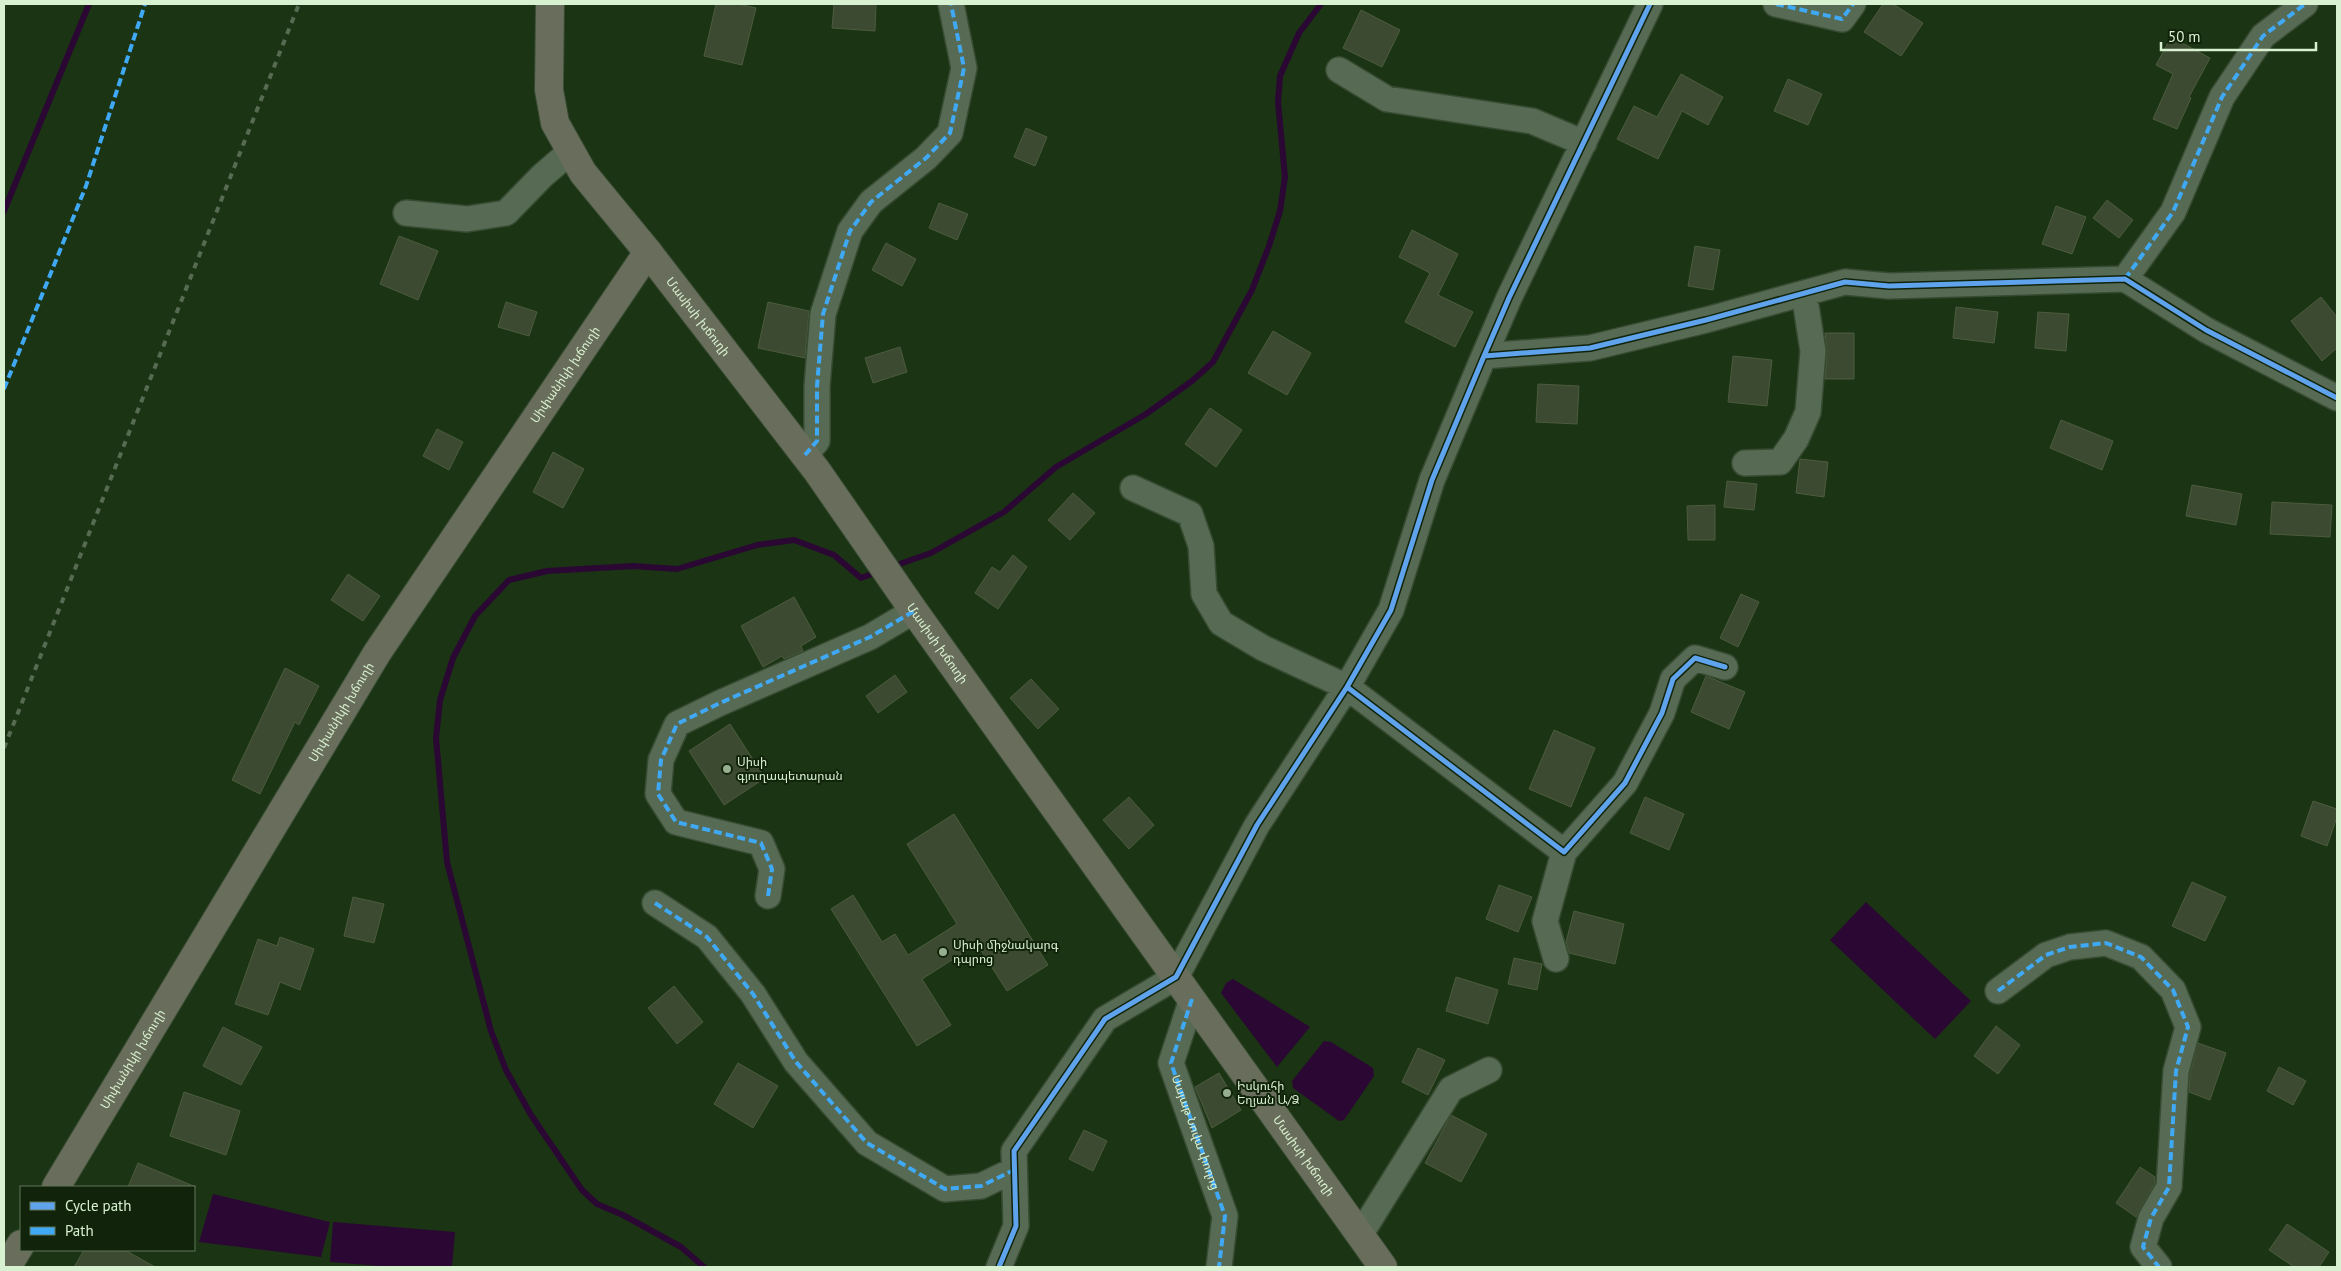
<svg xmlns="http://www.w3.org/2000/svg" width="2341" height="1271" font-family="'PT Sans','Noto Sans Armenian',sans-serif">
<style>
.water{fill:#2b0734}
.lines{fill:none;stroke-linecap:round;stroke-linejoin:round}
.stream{stroke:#2b0734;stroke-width:6}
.building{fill:#3d4a32;stroke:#4c5c3d}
.minor-casing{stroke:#374b32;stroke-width:28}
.major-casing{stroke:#374b32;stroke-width:30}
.minor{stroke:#576a53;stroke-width:25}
.major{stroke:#686e5b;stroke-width:28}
.rail{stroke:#576a52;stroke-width:4;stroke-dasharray:6 6;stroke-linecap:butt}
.quiet{stroke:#3fa9f5;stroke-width:4;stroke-dasharray:8 4;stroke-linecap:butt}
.cycleway-casing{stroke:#11240b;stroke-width:8}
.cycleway{stroke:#60a3ed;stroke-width:5}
.poi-dot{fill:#96af8e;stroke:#11240b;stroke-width:2}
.labels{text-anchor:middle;stroke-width:4;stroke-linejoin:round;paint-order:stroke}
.street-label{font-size:12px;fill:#d8f1d1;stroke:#11240b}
.poi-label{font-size:12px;fill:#d8f1d1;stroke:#11240b;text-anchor:start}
</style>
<rect width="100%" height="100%" fill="#1b3413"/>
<path class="water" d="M1866 902 1971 1001 1935 1039 1830 940Z
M1233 979 1310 1027 1277 1067 1221 993 1226 983Z
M1324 1041 1331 1042 1373 1068 1374 1076 1344 1120 1339 1121 1293 1088 1292 1081Z
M213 1194 330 1222 321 1257 199 1242Z
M333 1222 455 1232 452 1267H392L330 1262Z"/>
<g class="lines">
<path class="stream" d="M4 211 89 4
M891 567 931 553 1004 512 1056 467 1146 414 1192 381 1213 362 1252 290 1269 246 1280 211 1285 177 1278 102 1280 76 1299 33 1321 4
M704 1267 681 1247 623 1215 597 1204 582 1190 531 1115 506 1070 491 1031 447 862 436 738 440 700 453 658 475 616 509 580 547 571 633 566 677 569 757 545 794 540 834 555 861 578 880 571"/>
</g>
<path class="building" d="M716 4H738L756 8 742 65 704 56Z
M834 4H876L875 31 832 28Z
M1883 4H1893L1923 23 1901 56 1864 32Z
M1361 10 1400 30 1382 67 1343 48Z
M2171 37 2210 58 2189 97 2191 98 2177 129 2153 119 2173 74 2156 65Z
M1681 74 1723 97 1708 125 1682 111 1658 159 1617 139 1634 106 1657 117Z
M1788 79 1822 94 1808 125 1774 111Z
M1026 128 1047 137 1035 166 1014 157Z
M2107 200 2133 220 2119 238 2093 218Z
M939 203 968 214 957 240 929 228Z
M2056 206 2086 217 2072 254 2042 244Z
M1412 230 1458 254 1438 295 1473 312 1455 347 1405 322 1430 273 1399 257Z
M399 236 438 251 418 300 380 284Z
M886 243 916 259 902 286 872 270Z
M1695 246 1720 250 1713 290 1688 286Z
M2321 297 2337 317V348L2322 361 2291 321Z
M506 302 537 312 529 336 498 327Z
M768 302 809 311 805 358 758 348Z
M1956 307 1998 312 1994 343 1953 338Z
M2038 312 2069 314 2066 351 2035 348Z
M1273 331 1311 353 1287 395 1248 373Z
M1825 333H1854V379H1825L1827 352Z
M900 347 907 372 873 383 865 358Z
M1733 356 1772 360 1767 406 1728 402Z
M1538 384 1579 386 1577 424 1536 422Z
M1210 408 1242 430 1216 467 1185 444Z
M2061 420 2113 441 2102 470 2050 448Z
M437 429 463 442 449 470 423 456Z
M553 452 584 469 563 508 533 492Z
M1800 459 1828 462 1824 497 1796 493Z
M1727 481 1757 484 1754 510 1724 507Z
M2192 485 2242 494 2236 525 2186 516Z
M1073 493 1095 513 1070 540 1048 520Z
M2272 502 2332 505 2330 537 2270 534Z
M1715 505V540H1688L1687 506Z
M1013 555 1027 567 998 609 975 593 992 567 1000 572Z
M348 574 380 596 363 621 331 600Z
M1741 594 1759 602 1738 647 1720 638Z
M794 597 816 637 801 646 803 651 784 659 782 656 763 667 741 626Z
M285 668 319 686 299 725 295 722 260 794 232 780Z
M895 675 907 692 878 713 866 696Z
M1706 676 1745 692 1729 729 1691 712Z
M1031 679 1059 709 1038 729 1010 698Z
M730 724 765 778 724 805 689 751Z
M1554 730 1595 748 1571 807 1529 789Z
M1129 797 1154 825 1129 849 1103 820Z
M1645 797 1684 814 1669 850 1630 833Z
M2313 801 2337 809V817L2327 846 2301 836Z
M954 814 1048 965 1007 991 977 944 922 979 951 1025 917 1046 831 909 853 895 882 942 895 934 908 955 957 924 907 844Z
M2192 882 2226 897 2205 941 2172 926Z
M1499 885 1532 897 1518 932 1486 919Z
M353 897 384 904 374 943 344 936Z
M1574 911 1624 924 1615 964 1569 953 1566 942Z
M280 937 314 949 300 990 280 982 268 1015 235 1004 258 939 277 946Z
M1514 958 1542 964 1537 990 1508 984Z
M1456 977 1498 990 1488 1024 1446 1011Z
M674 986 703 1022 677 1044 648 1008Z
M1996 1026 2020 1045 1998 1074 1974 1056Z
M223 1027 262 1047 241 1085 203 1066Z
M2198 1043 2226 1053 2210 1100 2189 1092 2190 1073Z
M1418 1048 1445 1060 1428 1095 1402 1082Z
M738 1063 778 1086 753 1128 714 1104Z
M2279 1067 2306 1081 2293 1105 2267 1091Z
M1219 1073 1241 1110 1212 1128 1195 1087Z
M184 1092 240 1111 226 1155 170 1136Z
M1451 1115 1487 1134 1461 1182 1425 1163Z
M1084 1130 1107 1141 1093 1171 1069 1159Z
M138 1163 196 1187H128Z
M2140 1167 2155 1177V1183L2136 1217 2116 1203Z
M2287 1224 2329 1252 2319 1267H2294L2269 1250Z
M84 1250H125L155 1267H74Z"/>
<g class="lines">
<g class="minor-casing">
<path id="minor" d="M1776 4 1842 19 1853 4
M1339 70 1387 99 1532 121 1584 143
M406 213 467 219 506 213 542 176 571 151
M2125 279 2173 212 2222 97 2263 36 2305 4
M1484 356 1590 348 1706 320 1845 282 1889 286 2125 279 2206 330 2337 398
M805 455 817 441V386L823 314 850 231 871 202 926 158 950 133 964 68 951 4
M1745 463 1780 462 1796 439 1808 412 1813 351 1804 293
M1133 488 1190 514 1201 546 1204 594 1221 623 1263 648 1347 687 1564 852 1625 783 1662 713 1673 679 1695 658 1725 667
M768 896 772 869 761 843 676 822 658 794 661 760 677 724 720 703 870 637 914 611
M655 903 707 937 753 994 796 1062 867 1143 945 1189 981 1186 1014 1170
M1556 959 1545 921 1564 852
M1998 991 2046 955 2070 947 2106 943 2141 957 2173 990 2188 1027 2176 1071 2169 1187 2151 1218 2143 1247 2159 1267
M1192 999 1171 1063 1225 1216 1219 1267
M1360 1235 1451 1089 1489 1070
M999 1267 1016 1226 1014 1151 1105 1019 1176 977 1257 825 1347 687 1391 610 1432 480 1484 356 1509 298 1650 4"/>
</g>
<g class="major-casing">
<g id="major">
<path id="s1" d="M550 4 549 90 555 123 583 173 648 252 817 471 914 611 1383 1267"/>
<path id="s2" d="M56 1187 377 653 648 252"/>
<path d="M7 1267 21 1244"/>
</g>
</g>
<use href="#minor" class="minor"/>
<use href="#major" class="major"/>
<path class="rail" d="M4 748 299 4"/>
<g class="quiet">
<path d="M1776 4 1842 19 1853 4"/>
<path d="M2125 279 2173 212 2222 97 2263 36 2305 4"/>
<path d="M4 389 86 186 145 4"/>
<path d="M805 455 817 441V386L823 314 850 231 871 202 926 158 950 133 964 68 951 4"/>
<path d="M768 896 772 869 761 843 676 822 658 794 661 760 677 724 720 703 870 637 914 611"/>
<path d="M655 903 707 937 753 994 796 1062 867 1143 945 1189 981 1186 1014 1170"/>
<path d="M1998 991 2046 955 2070 947 2106 943 2141 957 2173 990 2188 1027 2176 1071 2169 1187 2151 1218 2143 1247 2159 1267"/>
<path id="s3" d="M1192 999 1171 1063 1225 1216 1219 1267"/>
</g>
<g class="cycleway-casing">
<path id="cycleway" d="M1484 356 1590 348 1706 320 1845 282 1889 286 2125 279 2206 330 2337 398
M1347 687 1564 852 1625 783 1662 713 1673 679 1695 658 1725 667
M999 1267 1016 1226 1014 1151 1105 1019 1176 977 1257 825 1347 687 1391 610 1432 480 1484 356 1509 298 1650 4"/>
</g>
<use href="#cycleway" class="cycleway"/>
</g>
<g class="poi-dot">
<circle cx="727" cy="769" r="5"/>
<circle cx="943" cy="952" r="5"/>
<circle cx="1227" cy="1093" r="5"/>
</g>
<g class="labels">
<g class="street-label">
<text dy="4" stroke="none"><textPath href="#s1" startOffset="361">Մասիսի խճուղի</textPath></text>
<text dy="4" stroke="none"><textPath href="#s2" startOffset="959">Սիփանիկի խճուղի</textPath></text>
<text dy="4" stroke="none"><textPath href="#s1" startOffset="766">Մասիսի խճուղի</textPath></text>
<text dy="4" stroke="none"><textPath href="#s2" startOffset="554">Սիփանիկի խճուղի</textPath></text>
<text dy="4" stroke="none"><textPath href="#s2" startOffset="149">Սիփանիկի խճուղի</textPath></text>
<text dy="4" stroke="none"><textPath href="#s3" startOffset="141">Սայաթ Նովա փողոց</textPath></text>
<text dy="4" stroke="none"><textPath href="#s1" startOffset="1396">Մասիսի խճուղի</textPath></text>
</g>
<g class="poi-label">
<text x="737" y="766">Սիսի<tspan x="737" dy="14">գյուղապետարան</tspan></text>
<text x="953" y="949">Սիսի միջնակարգ<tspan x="953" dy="14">դպրոց</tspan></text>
<text x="1237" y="1090">Իսկուհի<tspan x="1237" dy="14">Եղյան Ա/Ձ</tspan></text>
</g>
</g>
<rect width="2341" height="1271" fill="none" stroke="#d8f1d1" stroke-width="10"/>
<rect x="20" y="1186" width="175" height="65" fill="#11240b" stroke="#61765a"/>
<rect x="30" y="1202" width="25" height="8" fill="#60a3ed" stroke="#61765a"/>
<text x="65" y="1211" font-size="15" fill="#d8f1d1">Cycle path</text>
<rect x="30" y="1227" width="25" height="8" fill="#3fa9f5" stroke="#61765a"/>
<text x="65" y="1236" font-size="15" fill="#d8f1d1">Path</text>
<path d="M2161 42v8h155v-8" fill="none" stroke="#d8f1d1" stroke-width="2.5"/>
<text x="2168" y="42" font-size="15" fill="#d8f1d1" stroke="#11240b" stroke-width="4" paint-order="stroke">50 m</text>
</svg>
